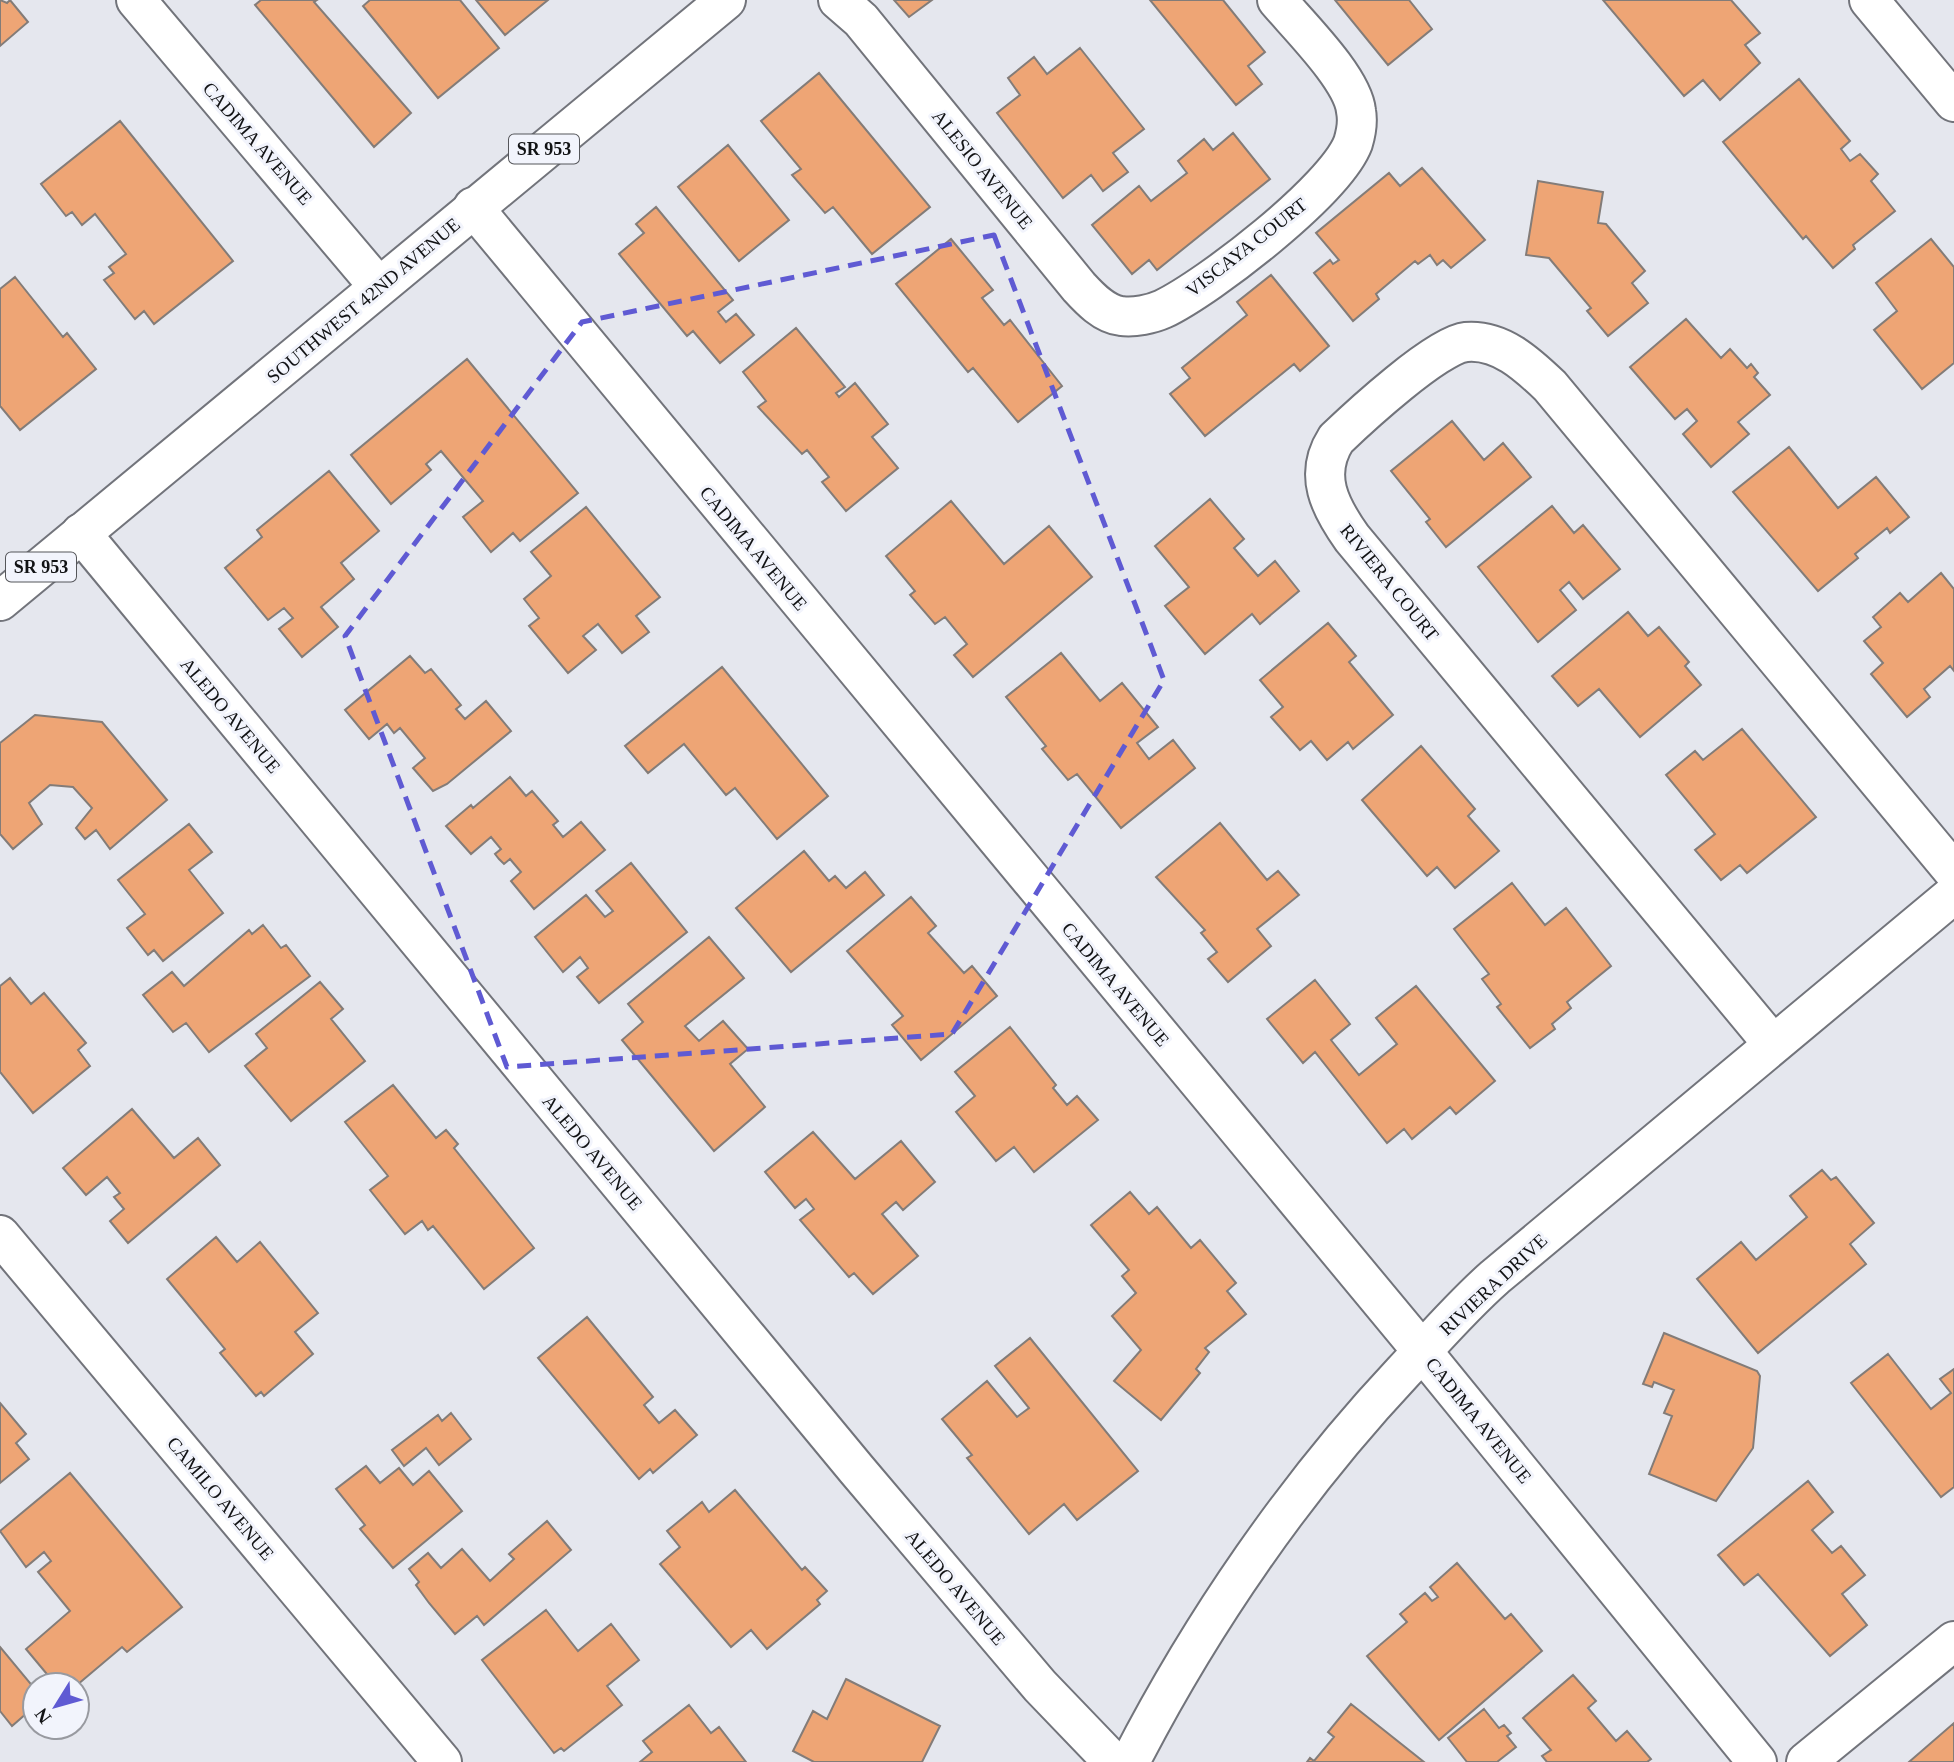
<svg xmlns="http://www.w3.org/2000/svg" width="1954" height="1762" font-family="Georgia,serif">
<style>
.building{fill:#eea575;stroke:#837c78;stroke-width:2}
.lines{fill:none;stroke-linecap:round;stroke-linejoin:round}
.minor-casing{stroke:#72747b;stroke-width:42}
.tertiary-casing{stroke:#72747b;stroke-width:42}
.primary-casing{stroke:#72747b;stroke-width:42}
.minor{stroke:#fff;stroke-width:38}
.tertiary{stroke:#fff;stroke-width:38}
.primary{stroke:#fff;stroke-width:38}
.marked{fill:none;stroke:#5f5ad3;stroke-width:5;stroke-dasharray:14 9;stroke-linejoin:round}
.labels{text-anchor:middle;stroke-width:6;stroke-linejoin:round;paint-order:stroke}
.shield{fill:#f2f4fc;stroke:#55565a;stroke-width:2}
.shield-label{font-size:18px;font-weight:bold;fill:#121315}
.street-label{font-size:19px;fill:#121315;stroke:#f2f4fc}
</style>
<rect width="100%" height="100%" fill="#e5e7ee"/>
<path class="building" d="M0 0 7 3 10 0 28 22 0 46Z
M261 0H317L314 2 411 113 374 147 255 5Z
M370 0H460L499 48 438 98 363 6Z
M476 0H548L505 35Z
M894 0H932L909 17Z
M1150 0H1223L1265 52 1248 66 1262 84 1236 105Z
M1335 0H1409L1432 29 1388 65Z
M1603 0H1731L1760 33 1745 45 1760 63 1720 100 1703 80 1684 96Z
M1080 48 1144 129 1113 153 1128 172 1103 191 1091 175 1063 198 997 113 1020 95 1008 78 1034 57 1047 74Z
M819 73 930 207 872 254 833 207 825 213 792 175 801 169 761 121Z
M1799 79 1850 141 1841 149 1850 161 1860 154 1878 174 1871 181 1895 211 1853 245 1855 249 1833 268 1806 236 1803 239 1723 142Z
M120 121 233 261 154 324 144 311 135 319 104 280 114 273 109 267 126 254 95 214 82 225 72 212 66 216 41 184Z
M1233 133 1270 179 1157 270 1149 260 1132 274 1092 225 1139 186 1151 201 1187 173 1178 161 1204 139 1213 150Z
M728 145 789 220 739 261 678 187Z
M1422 168 1485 240 1451 268 1443 260 1437 265 1430 255 1418 264 1415 261 1376 294 1379 299 1353 321 1314 273 1330 260 1333 264 1339 260 1316 233 1389 173 1400 186Z
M1538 181 1603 192 1598 223 1606 224 1645 271 1632 283 1648 303 1608 336 1587 311 1591 308 1549 258 1526 255Z
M656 207 733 300 718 312 726 322 736 314 754 335 720 363 693 331 687 336 619 254 644 233 636 224Z
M951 239 993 290 982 298 1004 325 1010 320 1062 386 1018 422 973 368 968 372 896 284Z
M1931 239 1954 267V363L1922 389 1874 330 1897 311 1876 283Z
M1271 275 1329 346 1300 371 1294 364 1205 436 1170 394 1190 378 1182 368 1247 315 1237 302Z
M15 277 63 337 67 333 96 369 20 430 0 406V289Z
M1686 319 1721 358 1730 349 1747 368 1751 364 1758 373 1754 377 1770 395 1738 422 1749 434 1711 467 1683 434 1697 421 1687 409 1675 419 1630 367Z
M796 328 845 387 836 393 839 397 855 383 888 424 872 437 898 468 846 511 822 482 829 477 807 450 802 454 758 407 766 401 743 372Z
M467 359 578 493 520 541 513 533 491 552 463 517 483 501 441 451 426 464 431 470 391 504 351 455Z
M1452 421 1484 460 1503 443 1531 477 1446 547 1426 522 1430 519 1391 471Z
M1789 447 1838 508 1876 477 1909 517 1890 533 1887 528 1855 554 1858 558 1818 591 1733 492Z
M329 471 379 531 341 563 354 579 321 607 338 627 302 657 279 629 293 618 284 608 268 620 225 568 262 537 257 530Z
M1210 499 1244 539 1234 548 1258 576 1275 561 1299 591 1260 624 1252 614 1205 654 1165 606 1189 587 1155 546Z
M951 501 1004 564 1049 526 1092 577 973 677 954 655 967 644 945 617 935 624 910 595 915 591 886 556Z
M1552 506 1574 533 1583 525 1620 569 1583 599 1569 582 1560 590 1576 610 1538 642 1478 567Z
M586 507 660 597 636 616 649 632 622 653 598 624 583 636 596 650 568 673 529 626 539 618 524 599 551 576 531 552Z
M1941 573 1954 589V671L1950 666 1924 689 1930 697 1907 717 1871 674 1883 663 1864 641 1881 627 1873 617 1900 593 1908 602Z
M1628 612 1648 636 1659 627 1689 662 1685 666 1701 685 1640 737 1599 689 1578 706 1552 676Z
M1328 623 1356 656 1349 662 1393 715 1353 749 1348 742 1327 760 1311 741 1300 750 1271 717 1283 707 1260 680Z
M1061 653 1100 701 1122 683 1158 727 1137 743 1149 759 1173 740 1195 768 1121 828 1077 774 1068 780 1042 749 1046 746 1006 697Z
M410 656 425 673 431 669 461 705 456 709 465 719 486 701 511 731 447 784 433 791 413 768 425 758 400 728 394 733 387 724 369 739 345 710Z
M722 667 828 796 777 839 735 788 726 795 684 744 648 773 625 746Z
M35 715 102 722 167 800 110 849 96 830 85 839 76 828 92 808 73 787 50 785 29 803 42 824 13 849 0 834V743Z
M1742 729 1816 817 1747 873 1740 865 1721 880 1695 850 1715 834 1666 775 1695 751 1703 760Z
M1421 746 1475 809 1468 816 1499 851 1455 888 1437 867 1427 876 1362 800Z
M510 777 526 796 532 791 558 821 553 825 563 837 581 822 605 850 534 909 511 881 521 872 510 859 504 864 499 859 495 854 501 849 491 837 471 854 446 826 471 805 473 808Z
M1220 823 1267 880 1278 871 1299 895 1257 929 1271 946 1228 982 1208 959 1217 952 1201 933 1205 930 1156 877Z
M189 824 212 852 189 870 223 913 163 961 154 950 148 955 127 928 145 914 118 880Z
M804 851 829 881 835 876 846 888 865 872 884 895 791 972 736 908Z
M631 863 687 932 599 1003 577 977 588 968 580 957 563 972 535 937 586 895 605 917 613 911 596 891Z
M1512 883 1545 925 1566 908 1611 966 1567 1002 1571 1008 1552 1024 1555 1029 1530 1048 1497 1007 1501 1004 1482 979 1489 974 1454 929Z
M911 897 936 926 928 933 964 973 972 966 997 996 921 1060 892 1025 903 1016 847 951Z
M263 925 281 948 286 945 310 976 209 1052 186 1023 173 1032 143 995 172 972 184 986 249 930 252 934Z
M709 937 744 978 685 1026 699 1041 723 1021 748 1049 730 1064 765 1107 714 1151 622 1040 643 1022 628 1004Z
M10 978 31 1004 44 993 86 1043 78 1050 90 1066 33 1113 0 1072V986Z
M1315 980 1350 1024 1331 1040 1359 1075 1397 1044 1376 1018 1416 986 1495 1081 1456 1114 1450 1107 1412 1139 1404 1129 1387 1143 1315 1052 1303 1063 1267 1019Z
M320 982 343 1009 331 1019 365 1061 291 1121 245 1066 267 1048 256 1034Z
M1010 1027 1056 1085 1053 1088 1067 1105 1077 1096 1098 1120 1034 1172 1014 1147 996 1161 956 1112 975 1096 955 1072Z
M393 1085 436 1138 446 1130 458 1144 454 1148 534 1248 484 1289 433 1226 428 1230 422 1221 405 1234 370 1190 388 1176 345 1122Z
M132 1109 174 1158 198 1138 220 1165 128 1243 110 1221 124 1209 114 1197 120 1193 107 1177 86 1195 63 1168Z
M813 1132 855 1179 901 1141 935 1182 903 1210 896 1202 882 1214 918 1256 873 1294 854 1273 849 1277 800 1220 814 1209 806 1199 795 1208 765 1172Z
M1822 1170 1831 1180 1836 1177 1874 1223 1850 1244 1866 1264 1758 1353 1697 1279 1741 1242 1756 1260 1807 1217 1790 1196Z
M1130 1192 1149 1214 1157 1207 1191 1248 1200 1240 1236 1283 1227 1291 1246 1314 1205 1348 1209 1352 1196 1369 1200 1373 1161 1420 1114 1381 1141 1350 1112 1316 1136 1293 1122 1276 1129 1270 1091 1225Z
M216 1237 237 1262 260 1242 318 1313 295 1332 313 1354 264 1396 261 1392 256 1396 220 1353 225 1349 167 1279Z
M587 1317 653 1397 644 1405 659 1423 675 1410 697 1435 653 1473 650 1469 639 1479 538 1358Z
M1664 1333 1757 1371 1760 1376 1753 1448 1716 1501 1649 1474 1672 1416 1664 1413 1674 1390 1654 1382 1652 1387 1643 1384Z
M1030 1338 1138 1471 1077 1520 1064 1504 1029 1534 967 1458 972 1455 942 1419 987 1381 1017 1417 1029 1408 995 1366Z
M1888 1354 1931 1409 1951 1393 1940 1379 1954 1369V1487L1941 1497 1851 1383Z
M0 1403 26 1434 16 1443 29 1459 0 1483Z
M451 1413 471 1439 439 1465 426 1448 404 1466 392 1450 438 1415 442 1421Z
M366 1466 380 1483 399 1468 413 1485 429 1471 462 1511 393 1568 360 1529 365 1525 336 1489Z
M70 1473 182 1607 127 1652 122 1647 77 1685H56L26 1649 70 1611 38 1572 51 1561 44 1552 26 1567 0 1531Z
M1808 1481 1833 1512 1812 1530 1832 1553 1841 1546 1865 1575 1842 1594 1867 1625 1830 1656 1758 1574 1744 1585 1718 1555Z
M735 1490 802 1570 805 1567 827 1591 817 1600 820 1604 767 1649 751 1630 731 1647 660 1564 680 1547 667 1531 702 1502 709 1512Z
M547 1521 571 1550 484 1625 477 1616 455 1634 429 1603 416 1585 419 1582 409 1569 428 1553 441 1568 462 1549 490 1581 514 1559 509 1554Z
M1457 1563 1505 1619 1511 1614 1542 1651 1439 1740 1367 1656 1407 1622 1400 1614 1425 1593 1432 1601 1438 1597 1430 1587Z
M546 1610 578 1651 611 1624 639 1660 607 1686 622 1705 564 1751 561 1748 554 1753 482 1660Z
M0 1647 35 1689V1706L12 1726 0 1711Z
M1573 1675 1596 1701 1588 1708 1616 1741 1627 1731 1651 1759 1647 1762H1547L1542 1756 1551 1750 1523 1718Z
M846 1679 940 1726 922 1762H814L793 1751 813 1711 827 1719Z
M1351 1704 1424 1762H1307L1310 1758 1314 1761 1334 1737 1328 1732Z
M689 1705 711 1733 719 1727 746 1762H640L652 1752 643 1741Z
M1484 1709 1499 1728 1504 1725 1511 1733 1507 1736 1516 1747 1497 1762H1467L1448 1738Z
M1954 1723V1762H1909Z"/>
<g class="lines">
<g class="minor-casing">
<path id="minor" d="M136 0 378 286
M838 0 861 20 1079 287C1090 299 1104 314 1121 316 1134 318 1152 314 1163 309 1209 287 1335 190 1353 143 1356 133 1358 121 1356 111 1353 79 1299 26 1277 0
M1869 0 1954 102
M473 207 1422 1351 1757 1762
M81 533 857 1470 1040 1686 1113 1762
M1772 1043 1352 538C1330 507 1313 475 1336 439 1359 417 1437 345 1466 342 1500 339 1527 364 1550 386L1954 872
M0 1235 442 1762
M1806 1762 1954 1641"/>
</g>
<g class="tertiary-casing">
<path id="tertiary" d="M1130 1762C1202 1622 1295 1487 1403 1372 1433 1340 1461 1307 1495 1277L1954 894"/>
</g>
<g class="primary-casing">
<path id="primary" d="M0 601 726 0"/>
</g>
<use href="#minor" class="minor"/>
<use href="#tertiary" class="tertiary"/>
<use href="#primary" class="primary"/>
</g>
<path class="marked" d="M994 235 1164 680 952 1034 507 1067 345 636 582 322Z"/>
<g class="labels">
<g class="shield">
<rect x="509" y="134.5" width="70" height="29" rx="5"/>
<rect x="6" y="552.5" width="70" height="29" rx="5"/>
</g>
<g class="shield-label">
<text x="544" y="155">SR 953</text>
<text x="41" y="573">SR 953</text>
</g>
<g class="street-label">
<text transform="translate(258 143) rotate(49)" y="7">CADIMA AVENUE</text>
<text transform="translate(983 169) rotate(51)" y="7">ALESIO AVENUE</text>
<text transform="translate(1246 247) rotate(-38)" y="7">VISCAYA COURT</text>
<text transform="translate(363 300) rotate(-40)" y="7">SOUTHWEST 42ND AVENUE</text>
<text transform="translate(754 548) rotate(50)" y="7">CADIMA AVENUE</text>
<text transform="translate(1390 582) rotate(51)" y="7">RIVIERA COURT</text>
<text transform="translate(231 715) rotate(50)" y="7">ALEDO AVENUE</text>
<text transform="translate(1116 984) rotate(50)" y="7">CADIMA AVENUE</text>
<text transform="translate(593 1152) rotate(50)" y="7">ALEDO AVENUE</text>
<text transform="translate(1493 1284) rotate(-43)" y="7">RIVIERA DRIVE</text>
<text transform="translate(1479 1420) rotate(51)" y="7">CADIMA AVENUE</text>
<text transform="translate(221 1498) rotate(50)" y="7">CAMILO AVENUE</text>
<text transform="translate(956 1587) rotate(50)" y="7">ALEDO AVENUE</text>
</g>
</g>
<g transform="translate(56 1706) rotate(233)"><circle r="33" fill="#f2f4fc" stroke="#989aa0" stroke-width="2"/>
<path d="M0-5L12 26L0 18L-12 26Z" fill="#5f5ad3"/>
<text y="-10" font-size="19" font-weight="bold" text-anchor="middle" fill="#121315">N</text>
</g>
</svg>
